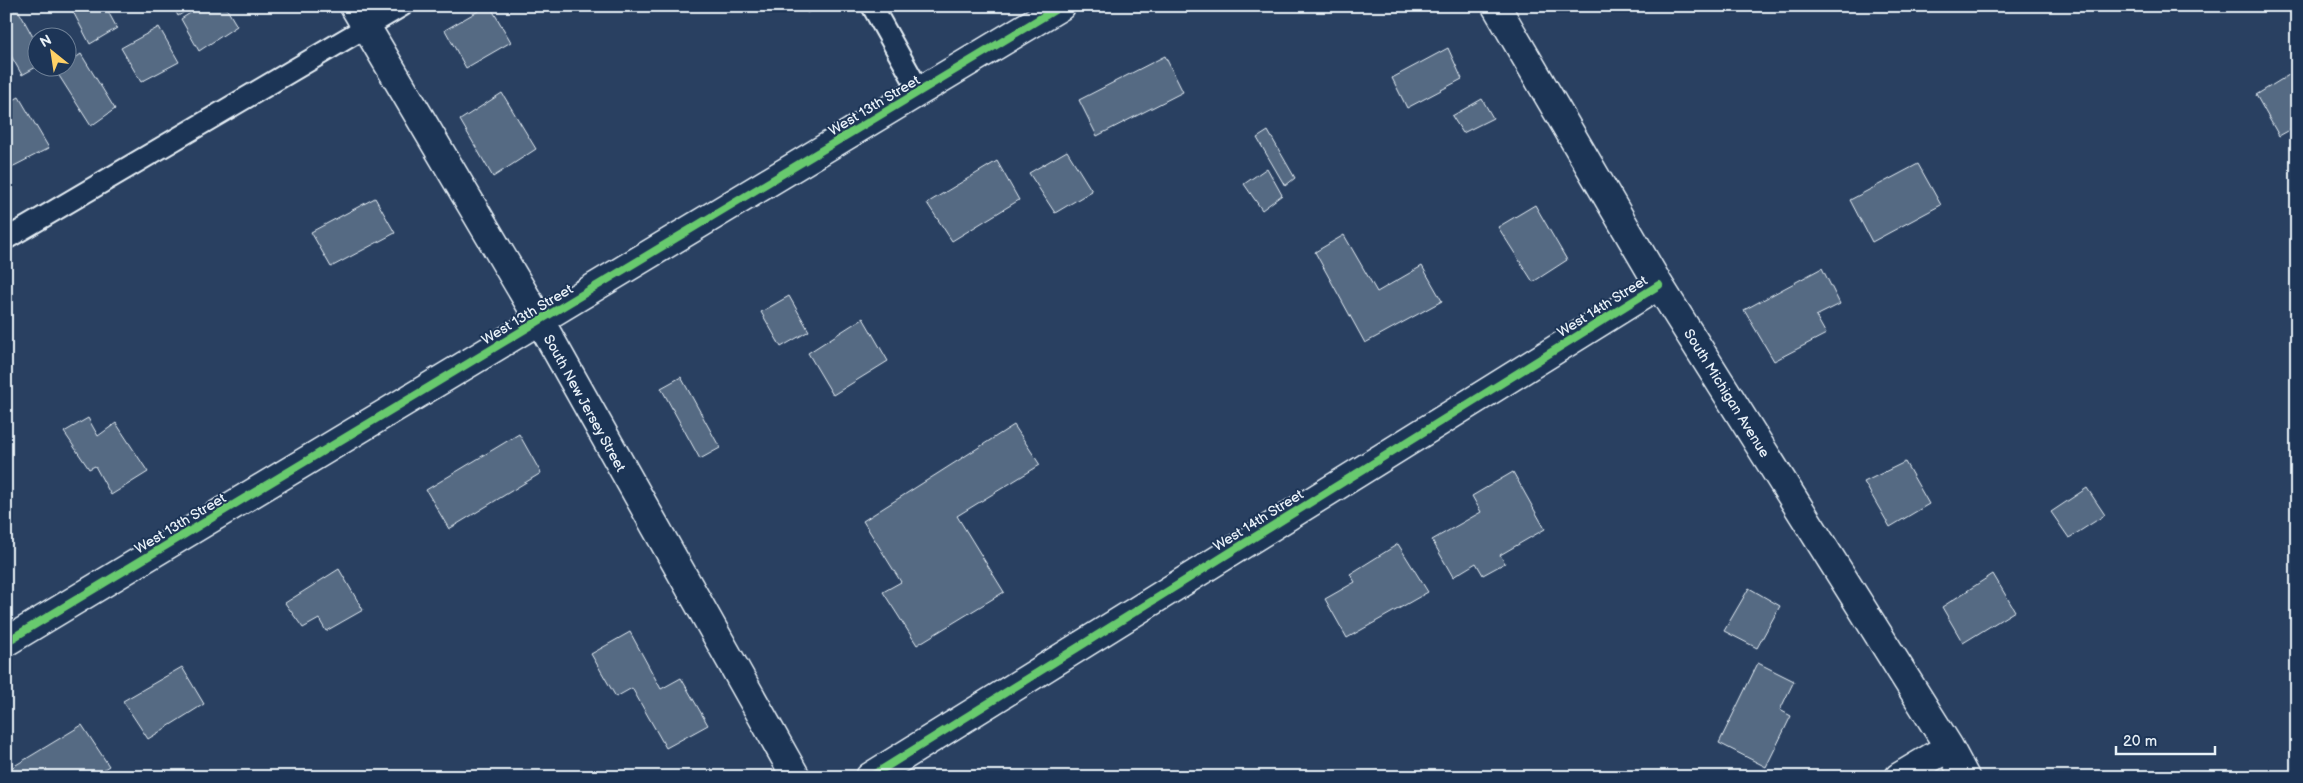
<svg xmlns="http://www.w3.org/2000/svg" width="2303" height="783" font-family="'Balsamiq Sans',sans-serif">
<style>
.building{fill:#556a83;stroke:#e8f1f8}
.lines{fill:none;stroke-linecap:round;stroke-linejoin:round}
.service-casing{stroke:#e8f1f8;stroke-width:24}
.minor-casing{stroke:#e8f1f8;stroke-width:31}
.service{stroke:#1d3557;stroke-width:20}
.minor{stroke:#1d3557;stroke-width:28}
.cycleway-casing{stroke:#1d3557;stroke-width:11}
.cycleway{stroke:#67ca6e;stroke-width:8}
.labels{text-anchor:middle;stroke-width:4;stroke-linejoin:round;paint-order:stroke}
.street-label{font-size:14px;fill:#e8f1f8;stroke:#1d3557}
</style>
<rect width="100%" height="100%" fill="#294061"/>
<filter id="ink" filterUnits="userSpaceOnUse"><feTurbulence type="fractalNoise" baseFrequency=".02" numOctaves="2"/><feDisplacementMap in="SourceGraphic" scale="10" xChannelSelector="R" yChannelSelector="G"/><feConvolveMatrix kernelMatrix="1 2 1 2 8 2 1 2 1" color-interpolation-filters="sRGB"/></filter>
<g filter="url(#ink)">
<path class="building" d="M10 6H16L38 46V66L22 75 6 47V9Z
M70 6H105L117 28 90 44Z
M173 6H194L178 16Z
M201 6H225L237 26 199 51 181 19Z
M487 6H490L511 42 466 68 445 30Z
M775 6H792L779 14Z
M803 6H822L807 13Z
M159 27 179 62 141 82 121 48Z
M1448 48 1462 79 1407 108 1392 78Z
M81 54 115 109 91 126 56 71 61 68H68V63Z
M1165 56 1183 92 1097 136 1079 100Z
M2297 70V126L2279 136 2256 95Z
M502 93 536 149 493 177 460 120Z
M19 97 49 148 6 170V104Z
M1482 99 1493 118 1463 133 1452 116Z
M1268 131 1295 178 1285 186 1257 138Z
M1067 151 1092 191 1055 213 1029 173Z
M997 161 1019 200 952 241 927 203Z
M1918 164 1941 205 1872 242 1850 200Z
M1267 168 1282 195 1262 210 1244 184Z
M375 198 395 233 331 267 311 232Z
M1535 205 1567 260 1533 282 1498 227Z
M1344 235 1377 292 1422 266 1442 301 1365 343 1315 252Z
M1822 268 1840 304 1816 316 1826 334 1774 361 1744 310Z
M789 296 809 331 781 347 761 312Z
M863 318 888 361 833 395 808 353Z
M681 377 720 448 700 459 661 388Z
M88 418 98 436 116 423 148 472 111 495 95 466 89 469 64 432Z
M1014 425 1040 465 957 516 1004 592 917 645 883 592 901 582 863 521Z
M519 434 541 473 449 529 426 490Z
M1905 462 1929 504 1890 527 1864 482Z
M1513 472 1545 529 1500 555 1505 563 1483 575 1476 563 1453 577 1432 540 1481 512 1472 496Z
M2087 488 2105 515 2069 538 2051 512Z
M1398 544 1428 592 1347 638 1325 599 1355 582 1350 574Z
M339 569 363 610 326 631 319 619 303 628 285 603Z
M1993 574 2015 611 1963 643 1942 607Z
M1749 588 1780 606 1757 648 1724 631Z
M630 632 661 689 681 678 708 725 666 748 632 688 616 697 591 654Z
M1758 663 1794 681 1780 710 1791 716 1766 767 1719 743Z
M182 667 204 704 148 739 123 701Z
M82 725 109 766 92 777H6V771Z"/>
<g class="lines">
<g class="service-casing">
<path id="service" d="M872 6 920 92
M6 239 402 6"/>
</g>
<g class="minor-casing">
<path id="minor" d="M354 6 540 321 796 777
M1496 6 1659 285 1949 747 1965 777
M6 642 1061 6
M870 777 1659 285
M1899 777 1949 747"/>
</g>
<use href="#service" class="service"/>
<use href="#minor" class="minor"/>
<g class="cycleway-casing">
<path id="cycleway" d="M6 642 1061 6
M870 777 1659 285"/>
</g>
<use href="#cycleway" class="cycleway"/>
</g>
</g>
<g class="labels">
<g class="street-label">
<text transform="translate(874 105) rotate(-31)" y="5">West 13th Street</text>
<text transform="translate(1602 306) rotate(-32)" y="5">West 14th Street</text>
<text transform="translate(527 314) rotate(-31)" y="5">West 13th Street</text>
<text transform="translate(1727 393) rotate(58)" y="5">South Michigan Avenue</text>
<text transform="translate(585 403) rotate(61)" y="5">South New Jersey Street</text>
<text transform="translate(1258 520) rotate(-32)" y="5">West 14th Street</text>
<text transform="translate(180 523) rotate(-31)" y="5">West 13th Street</text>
</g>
</g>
<rect width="2303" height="783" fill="none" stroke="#1d3557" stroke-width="25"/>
<rect x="12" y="12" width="2278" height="758" fill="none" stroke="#e8f1f8" stroke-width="2" filter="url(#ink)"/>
<g transform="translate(52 52) rotate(330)"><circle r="24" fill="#1d3557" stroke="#6e8097"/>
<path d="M0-4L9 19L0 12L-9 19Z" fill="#ffd166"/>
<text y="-8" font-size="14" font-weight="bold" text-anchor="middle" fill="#e8f1f8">N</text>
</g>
<path d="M2116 746v8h99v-8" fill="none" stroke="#e8f1f8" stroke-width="2.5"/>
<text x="2123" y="746" font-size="15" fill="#e8f1f8" stroke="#1d3557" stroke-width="4" paint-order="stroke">20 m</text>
</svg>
